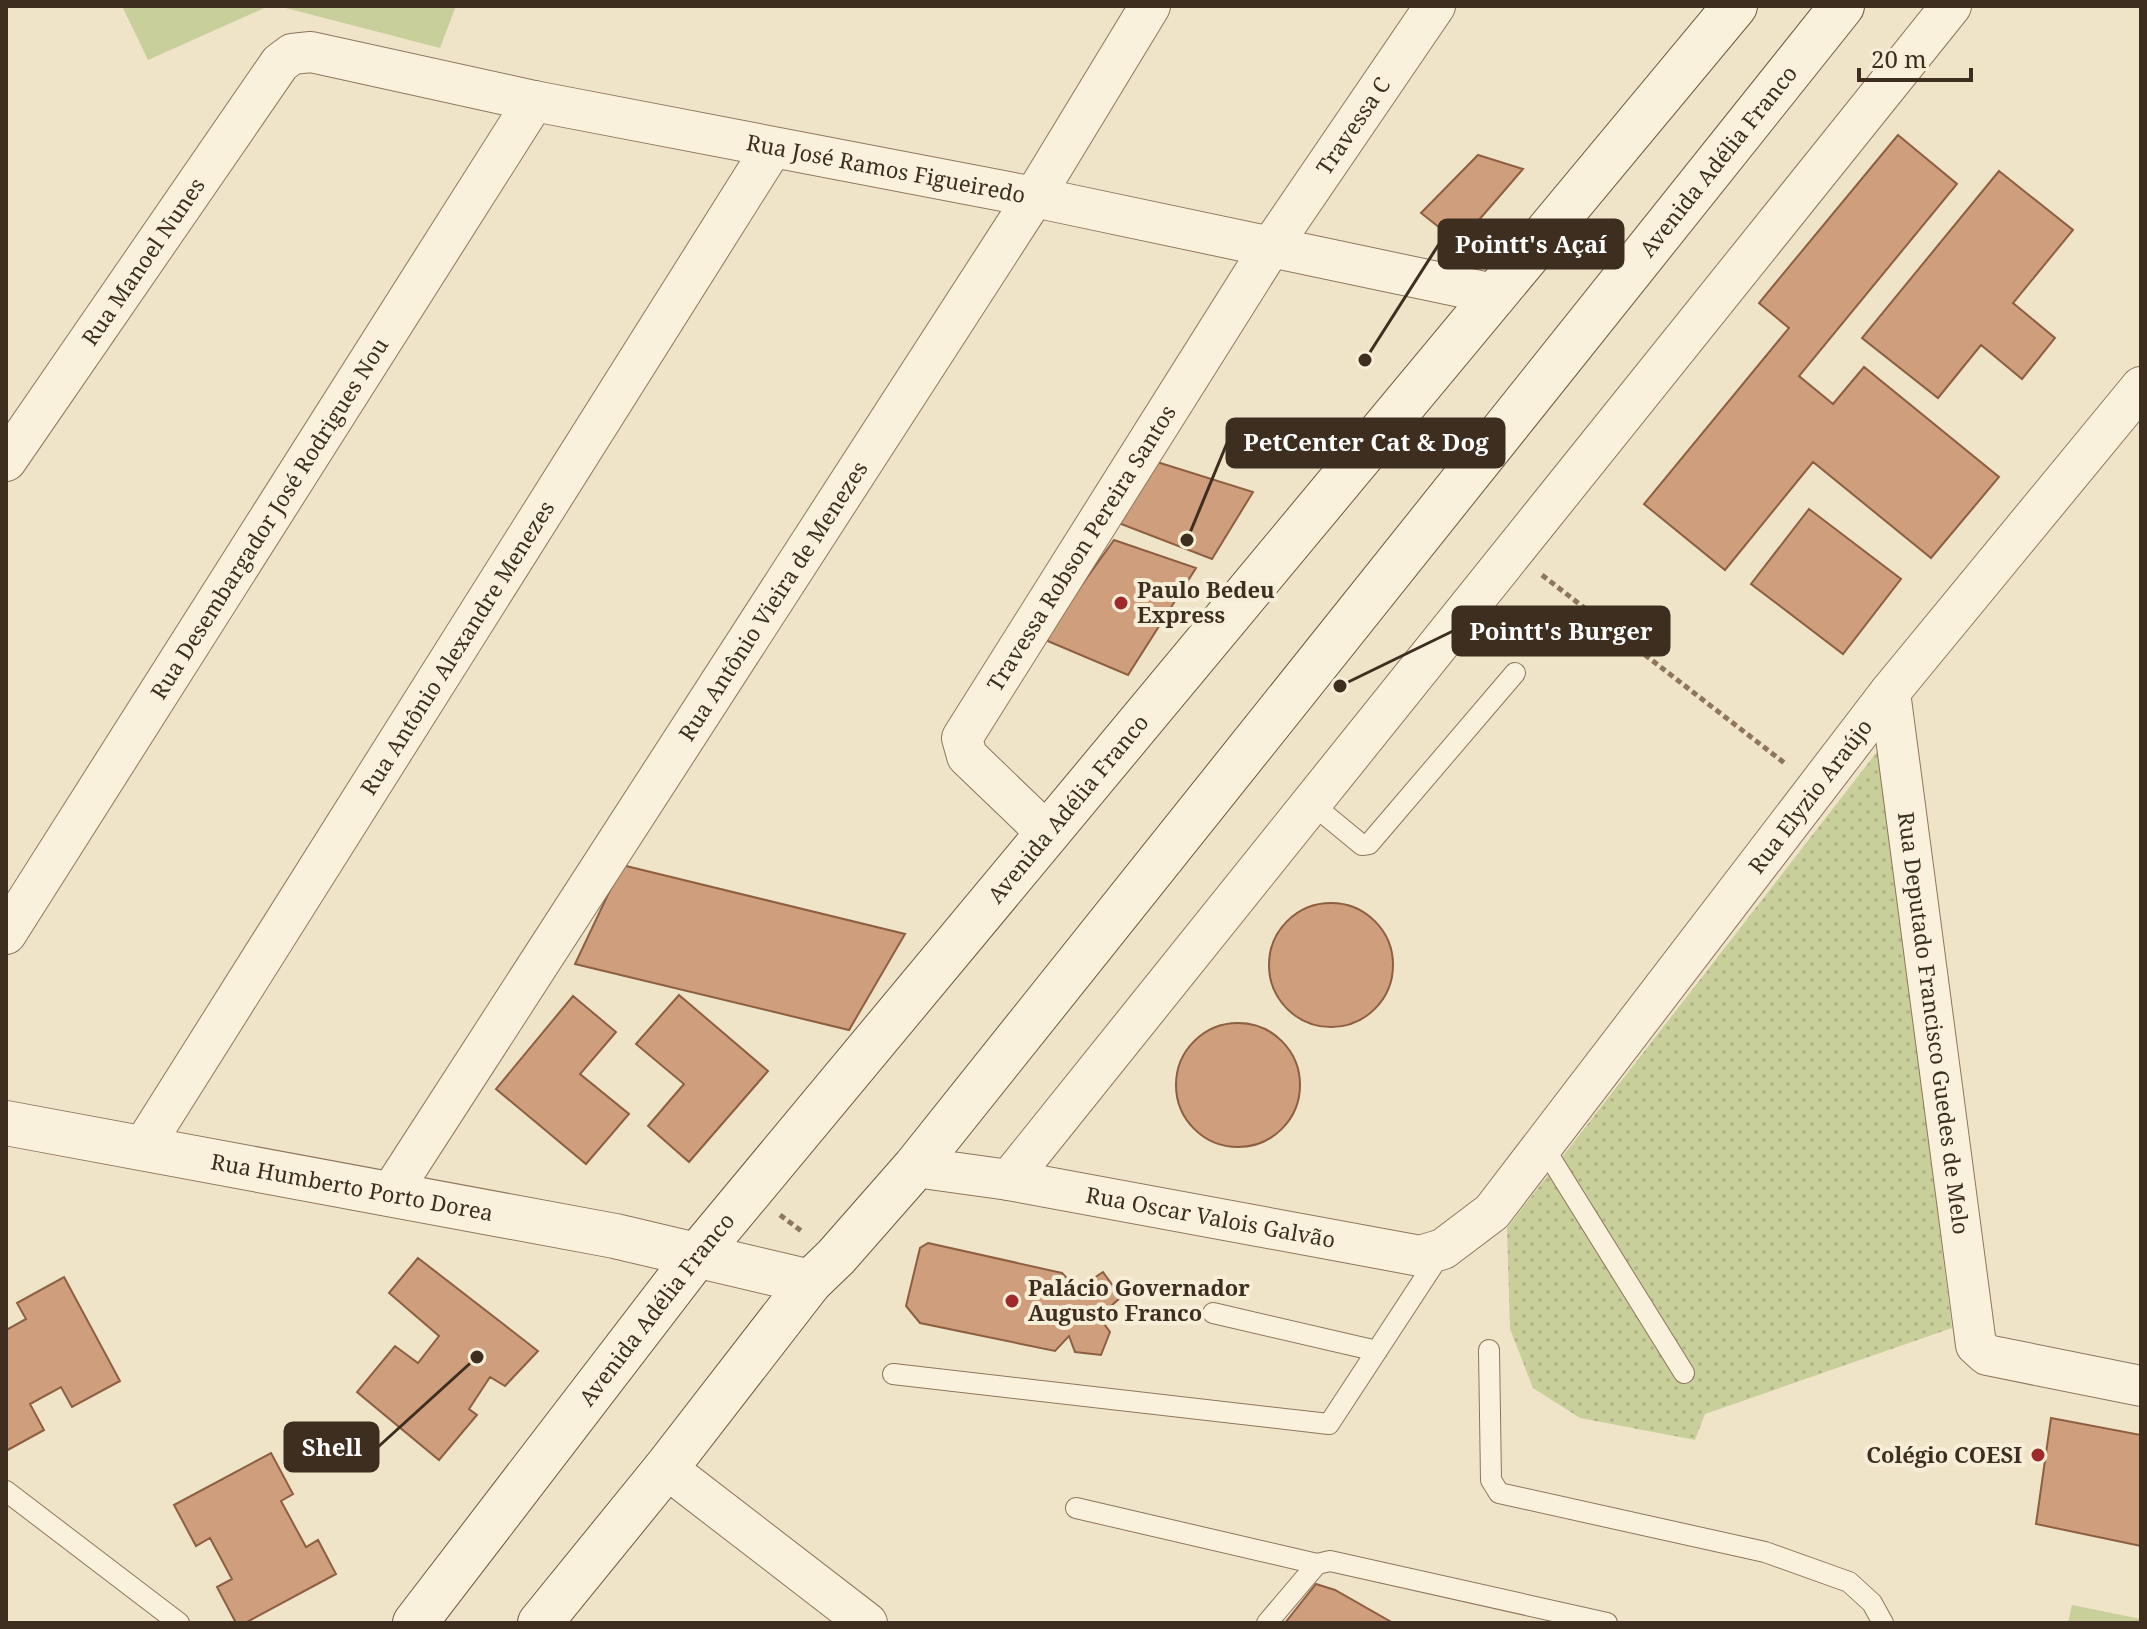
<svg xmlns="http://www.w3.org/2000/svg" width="2147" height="1629" font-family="'Noto Serif',serif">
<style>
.green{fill:#c9cf9b}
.park{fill:url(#park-dots)}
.building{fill:#cf9f7d;stroke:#8d5f41;stroke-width:2}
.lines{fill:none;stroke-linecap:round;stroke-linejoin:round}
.service-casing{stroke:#8d765c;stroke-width:22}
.minor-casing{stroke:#8d765c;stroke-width:42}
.tertiary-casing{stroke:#8d765c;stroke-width:46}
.secondary-casing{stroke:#6f573f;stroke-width:46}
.path{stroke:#8d765c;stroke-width:5;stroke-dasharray:6 4;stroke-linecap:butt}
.service{stroke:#faf1dc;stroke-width:20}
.minor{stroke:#faf1dc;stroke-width:40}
.tertiary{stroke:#faf1dc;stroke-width:44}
.secondary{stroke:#faf1dc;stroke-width:44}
.poi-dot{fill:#9e2a2b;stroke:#f7eed8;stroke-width:3}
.labels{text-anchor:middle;stroke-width:8;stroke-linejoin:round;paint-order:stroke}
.street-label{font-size:22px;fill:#3d2e20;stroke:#f7eed8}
.poi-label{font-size:22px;font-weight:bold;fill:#3d2e20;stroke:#f7eed8;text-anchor:start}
.leader{fill:none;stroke:#3d2e20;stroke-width:3}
.callout-dot{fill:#3d2e20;stroke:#f7eed8;stroke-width:3}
.callout{fill:#3d2e20;stroke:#3d2e20;stroke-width:3}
.callout-label{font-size:24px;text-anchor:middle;font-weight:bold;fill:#fff}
</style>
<defs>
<pattern id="park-dots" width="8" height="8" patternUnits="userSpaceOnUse" patternTransform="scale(2)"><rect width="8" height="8" fill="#c9cf9b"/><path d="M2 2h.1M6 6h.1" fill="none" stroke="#aeb285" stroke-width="1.8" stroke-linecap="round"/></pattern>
</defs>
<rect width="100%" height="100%" fill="#f0e4c8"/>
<path class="green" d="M122 6H269L148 60Z
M278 6H456L440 48Z
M2072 1605 2141 1619V1623H2068Z"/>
<path class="park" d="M1880 748 1952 1328 1705 1414 1695 1440 1580 1418 1533 1388 1510 1329 1507 1228Z"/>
<path class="building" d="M1898 135 1957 184 1799 376 1833 404 1864 367 1999 477 1931 558 1813 462 1725 570 1644 504 1789 328 1759 303Z
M1478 155 1523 169 1459 243 1421 213Z
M1999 171 2073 230 2013 303 2055 338 2022 379 1981 345 1938 398 1862 338Z
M1157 462 1253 492 1212 559 1116 522Z
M1809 509 1901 579 1843 654 1751 584Z
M1114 540 1196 568 1128 675 1043 639Z
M622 865 905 934 849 1030 575 964Z
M1269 965a62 62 0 1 1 124 0a62 62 0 1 1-124 0Z
M679 995 768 1071 689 1162 648 1126 684 1084 636 1044Z
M573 996 616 1032 580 1074 629 1114 586 1164 496 1089Z
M1176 1085a62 62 0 1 1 124 0a62 62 0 1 1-124 0Z
M928 1243 1062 1273 1077 1289 1103 1272 1121 1297 1099 1317 1110 1332 1101 1355 1075 1352 1069 1336 1055 1351 920 1323 906 1306 920 1248Z
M418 1258 538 1351 505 1386 490 1377 469 1409 477 1415 439 1460 357 1392 395 1346 418 1363 439 1336 389 1293Z
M64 1277 120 1381 72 1407 61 1387 30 1404 44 1430 6 1451V1330L26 1319 17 1303Z
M2051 1418 2141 1435V1546L2036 1524Z
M271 1453 293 1494 281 1501 306 1547 318 1540 336 1574 245 1623H236L217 1587 232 1579 210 1538 196 1546 174 1505Z
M1316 1584 1335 1590 1393 1623H1285Z"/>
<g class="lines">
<g class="service-casing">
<path id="service" d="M1311 803 1362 845 1369 844 1515 673
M1543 1146 1684 1373
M1213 1313 1377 1351
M1489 1350 1491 1480 1499 1493 1765 1552 1849 1582 1872 1603 1883 1623
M893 1374 1329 1424 1441 1253
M6 1491 179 1623
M1076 1508 1317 1564
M1267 1623 1317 1564 1330 1561 1607 1623"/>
</g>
<g class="minor-casing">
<g id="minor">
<path id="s1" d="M6 461 280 63 292 54 311 52 534 101 1034 197 1494 294"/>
<path id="s2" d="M1890 692 1976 1345 1987 1355 2141 1386"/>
<path id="s3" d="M1047 833 967 756 962 738 1270 248 1435 6"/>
<path id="s4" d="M6 934 534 101"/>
<path id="s5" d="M143 1147 772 148"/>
<path id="s6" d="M915 1167 1009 1180 1420 1256 1443 1249 1492 1212 1890 692 2141 387"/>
<path d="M1009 1180 1951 6"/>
<path id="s7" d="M390 1194 1034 197 1150 6"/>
<path d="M666 1468 867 1623"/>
</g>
</g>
<g class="tertiary-casing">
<g id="tertiary">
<path id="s8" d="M6 1123 615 1236 810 1282"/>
</g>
</g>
<g class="secondary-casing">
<g id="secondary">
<path id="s9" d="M415 1623 698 1254 1735 6"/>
<path id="s10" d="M540 1623 666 1468 810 1282 836 1257 915 1167 1842 6"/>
</g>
</g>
<path class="path" d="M1542 575 1787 765
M780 1215 804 1233"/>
<use href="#service" class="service"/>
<use href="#minor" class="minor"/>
<use href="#tertiary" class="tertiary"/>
<use href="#secondary" class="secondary"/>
</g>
<g class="poi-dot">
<circle cx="1121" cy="603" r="8"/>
<circle cx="1012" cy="1301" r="8"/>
<circle cx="2038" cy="1455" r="8"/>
</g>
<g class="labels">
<g class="street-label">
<text dy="8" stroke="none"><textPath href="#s3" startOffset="856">Travessa C</textPath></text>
<text dy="8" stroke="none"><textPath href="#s10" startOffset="1878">Avenida Adélia Franco</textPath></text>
<text dy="8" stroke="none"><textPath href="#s1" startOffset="1104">Rua José Ramos Figueiredo</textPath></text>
<text dy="8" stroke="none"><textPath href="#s1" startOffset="242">Rua Manoel Nunes</textPath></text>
<text dy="8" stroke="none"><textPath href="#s4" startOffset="492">Rua Desembargador José Rodrigues Nou</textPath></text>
<text dy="8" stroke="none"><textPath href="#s3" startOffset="354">Travessa Robson Pereira Santos</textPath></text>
<text dy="8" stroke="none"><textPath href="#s7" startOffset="706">Rua Antônio Vieira de Menezes</textPath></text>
<text dy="8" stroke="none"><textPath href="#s5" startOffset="590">Rua Antônio Alexandre Menezes</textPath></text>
<text dy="8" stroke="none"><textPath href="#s6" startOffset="1122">Rua Elyzio Araújo</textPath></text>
<text dy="8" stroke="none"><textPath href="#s9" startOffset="1044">Avenida Adélia Franco</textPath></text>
<text dy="8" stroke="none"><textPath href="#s2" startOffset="334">Rua Deputado Francisco Guedes de Melo</textPath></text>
<text dy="8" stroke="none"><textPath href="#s8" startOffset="352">Rua Humberto Porto Dorea</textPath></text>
<text dy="8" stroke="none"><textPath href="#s6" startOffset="300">Rua Oscar Valois Galvão</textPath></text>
<text dy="8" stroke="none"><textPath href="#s9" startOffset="396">Avenida Adélia Franco</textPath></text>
</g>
<g class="poi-label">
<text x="1137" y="598">Paulo Bedeu<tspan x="1137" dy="25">Express</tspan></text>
<text x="1028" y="1296">Palácio Governador<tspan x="1028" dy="25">Augusto Franco</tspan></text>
<text x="2022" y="1463" text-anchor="end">Colégio COESI</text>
</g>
</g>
<path class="leader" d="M1365 360L1439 244M1187 540L1227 443M1340 686L1453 631M477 1357L378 1447"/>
<g class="callout-dot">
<circle cx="1365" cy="360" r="8"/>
<circle cx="1187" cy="540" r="8"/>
<circle cx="1340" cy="686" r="8"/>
<circle cx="477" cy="1357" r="8"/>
</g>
<g class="callout">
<rect x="1439" y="220" width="184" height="48" rx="8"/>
<rect x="1227" y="419" width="277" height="48" rx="8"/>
<rect x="1453" y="607" width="216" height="48" rx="8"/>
<rect x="285" y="1423" width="93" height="48" rx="8"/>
</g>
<g class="callout-label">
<text x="1531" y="253">Pointt's Açaí</text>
<text x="1366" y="451">PetCenter Cat &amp; Dog</text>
<text x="1561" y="640">Pointt's Burger</text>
<text x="332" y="1456">Shell</text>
</g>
<rect width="2147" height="1629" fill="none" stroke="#3d2e20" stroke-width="16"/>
<path d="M1859 68v12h112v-12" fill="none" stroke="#3d2e20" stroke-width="4"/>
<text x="1871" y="68" font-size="24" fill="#3d2e20" stroke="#f7eed8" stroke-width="6" paint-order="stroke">20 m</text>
</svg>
